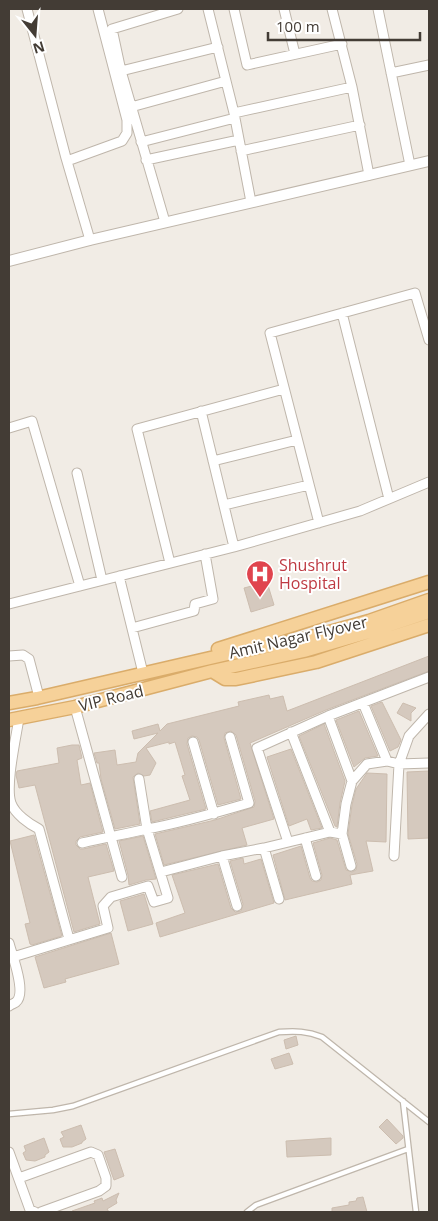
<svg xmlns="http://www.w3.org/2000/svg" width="438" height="1221" font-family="'Open Sans',sans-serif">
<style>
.building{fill:#d5c9be;stroke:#ccbdaf}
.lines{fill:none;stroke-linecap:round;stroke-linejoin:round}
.service-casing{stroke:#bfb6ab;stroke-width:7}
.minor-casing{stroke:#bfb6ab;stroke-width:11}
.tertiary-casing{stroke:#bfb6ab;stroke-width:12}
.primary-casing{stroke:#daac6a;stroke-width:15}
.service{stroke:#fff;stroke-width:4.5}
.minor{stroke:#fff;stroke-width:9}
.tertiary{stroke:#fff;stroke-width:10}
.primary{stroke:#f6d199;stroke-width:12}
.labels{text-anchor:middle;stroke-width:4;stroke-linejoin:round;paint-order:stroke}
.health-label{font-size:16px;fill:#be3a42;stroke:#fff;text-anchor:start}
.street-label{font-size:16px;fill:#433c35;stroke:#fff}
</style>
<rect width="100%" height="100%" fill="#f1ece5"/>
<path class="building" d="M267 582 274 605 251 612 244 588Z
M429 656V671L326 710 250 743 274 819 242 828 247 845 164 865 155 834 215 820 254 807 255 801 236 735 231 731 225 733 224 738 241 799 218 805 199 740 197 737 192 736 188 738 187 744 206 809 152 822 150 811 190 800 182 776 185 775 175 742 169 744V742L146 748 156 763 150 775 144 776 138 773 133 777 140 824 115 829 101 779 99 763H97L94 753 115 750 117 765 136 762 138 753 158 733 134 739 132 731 158 724 160 731 167 724 239 706 238 702 269 695 270 699 283 696 287 711Z
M382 702 401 740 398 747 390 751 371 706Z
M403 703 416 708 411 713V721L397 713Z
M359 711 378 756 365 758 354 767 336 720Z
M324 724 345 781 340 803 337 827 335 826 299 736Z
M72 745H79L82 758 77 760 81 785 90 783 103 832 80 837 76 841V845L80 849H83L106 844 114 871 88 877 100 924 74 932 35 785 19 788 16 775 17 771 59 763 57 748Z
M291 749 322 828 311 830 307 819 289 826 267 757Z
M429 771V838L408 839 407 772Z
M367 773 387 774 386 842 366 841 373 871 350 875 352 884 285 900 273 855 301 846 310 878 312 881 317 882 321 880 322 875 313 843 330 838 337 840 346 870 352 872 356 870 357 864 348 834 352 805 356 789Z
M34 835 62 936 32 945 30 944 25 924 30 923 10 841Z
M143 836 156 879 146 880 129 885 128 875 119 841Z
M243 858 244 864 261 859 274 903 160 937 156 923 185 913 172 875 218 864 231 908 235 912 241 911 243 904 230 861Z
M144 894 153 924 128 931 120 901Z
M111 933 119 964 65 979 66 982 44 988 35 957Z
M296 1036 298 1045 286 1049 284 1040Z
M289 1053 293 1064 275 1069 271 1059Z
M387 1119 403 1136V1138L396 1144 379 1127Z
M81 1125 86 1139 82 1142V1143L72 1147H63L60 1139 64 1137 61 1132Z
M44 1138 49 1152 45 1155V1157L35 1161 26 1160 23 1153 26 1151 24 1146Z
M331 1138V1155L287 1157 286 1141Z
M115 1149 124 1176 114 1180 104 1152Z
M119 1193 116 1200 117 1203 107 1209 109 1212H72V1211L95 1203 94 1201 102 1198 103 1201Z
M363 1197 367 1212H332V1208L349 1205V1202L356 1201 357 1198Z"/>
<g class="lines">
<g class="service-casing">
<path id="service" d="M403 1101 416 1212
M9 1114 53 1110 73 1106 279 1032C296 1031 307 1031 322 1037L429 1122
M247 1212 256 1205 408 1149"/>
</g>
<g class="minor-casing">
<path id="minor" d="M27 9 66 158 90 240
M234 9 247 65 342 44
M284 9 295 54
M332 9 352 87 369 175
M378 9 410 165
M121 71 218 47
M391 73 429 65
M226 81 234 113 251 202
M131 107 226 81 208 9
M234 113 352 87
M141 142 235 118
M241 151 360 125
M146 160 239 140
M67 161 122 141 127 133V120L98 9
M165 222 121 71 112 29 178 9
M342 313 389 499
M201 411 234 547
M9 428 32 421 80 586
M213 461 297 440
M77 473 102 580
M224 505 309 485
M319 523 270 333 415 293 429 340
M170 563 137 429 284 389
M119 576 143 673
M9 604 234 547 360 511 429 482
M132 628 194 611 195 604 213 599 205 554
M9 656 23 655 29 659 39 697
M363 703 387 761
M75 707 122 877
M328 716 352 781
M19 718C16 738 5 786 11 803 15 814 29 824 39 829L69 939
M291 732 330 832
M193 742 214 814
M342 834 351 866
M305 838 316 876
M288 842 257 748 328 716 429 677
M82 843C103 838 125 834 147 829 181 823 215 813 249 803L230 737
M264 848 279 899
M222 856 237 906
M394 856 399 764 409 736 429 714
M161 872 222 856 264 848 330 832 342 834 346 804 352 781 367 764 387 761 399 764 429 763
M9 943C12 955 27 993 16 1002 15 1003 10 1005 9 1006
M13 957 108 928 103 906 111 897 148 886 154 902 168 898 147 829 139 779
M9 1152 30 1210 35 1212
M19 1178 91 1152 98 1155 106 1178V1186L99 1191 41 1212"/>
</g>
<g class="tertiary-casing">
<path id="tertiary" d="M9 261 90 240 429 161"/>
</g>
<g class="primary-casing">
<path id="primary" d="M218 649 429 582
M212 671 225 679H236L316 662 429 625
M9 703 37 698 232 653 297 641 369 621 429 600
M9 720 75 707 212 671 304 651 369 632 429 612"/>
</g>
<use href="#service" class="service"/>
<use href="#minor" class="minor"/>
<use href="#tertiary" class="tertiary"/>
<use href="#primary" class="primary"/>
</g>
<defs>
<g id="hospital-pin" transform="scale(1.4375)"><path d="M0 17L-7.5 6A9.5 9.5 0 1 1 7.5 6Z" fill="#e0444e" stroke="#fff"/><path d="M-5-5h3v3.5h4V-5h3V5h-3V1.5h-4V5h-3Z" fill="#fff"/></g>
</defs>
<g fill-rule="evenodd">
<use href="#hospital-pin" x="260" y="574"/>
</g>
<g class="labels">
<g class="health-label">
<text x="279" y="571">Shushrut<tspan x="279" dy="18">Hospital</tspan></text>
</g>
<g class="street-label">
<text transform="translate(298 637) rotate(-13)" y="6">Amit Nagar Flyover</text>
<text transform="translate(111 698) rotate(-14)" y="6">VIP Road</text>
</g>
</g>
<rect width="438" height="1221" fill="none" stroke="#433c35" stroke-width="20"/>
<g transform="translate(35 35) rotate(163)" stroke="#ffffff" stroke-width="4" paint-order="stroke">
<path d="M0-4L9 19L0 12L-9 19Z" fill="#433c35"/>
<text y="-8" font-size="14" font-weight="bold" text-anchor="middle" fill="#433c35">N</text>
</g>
<path d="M268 32v8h152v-8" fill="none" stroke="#433c35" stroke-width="2.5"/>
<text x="276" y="32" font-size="15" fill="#433c35" stroke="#ffffff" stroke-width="4" paint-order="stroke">100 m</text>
</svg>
